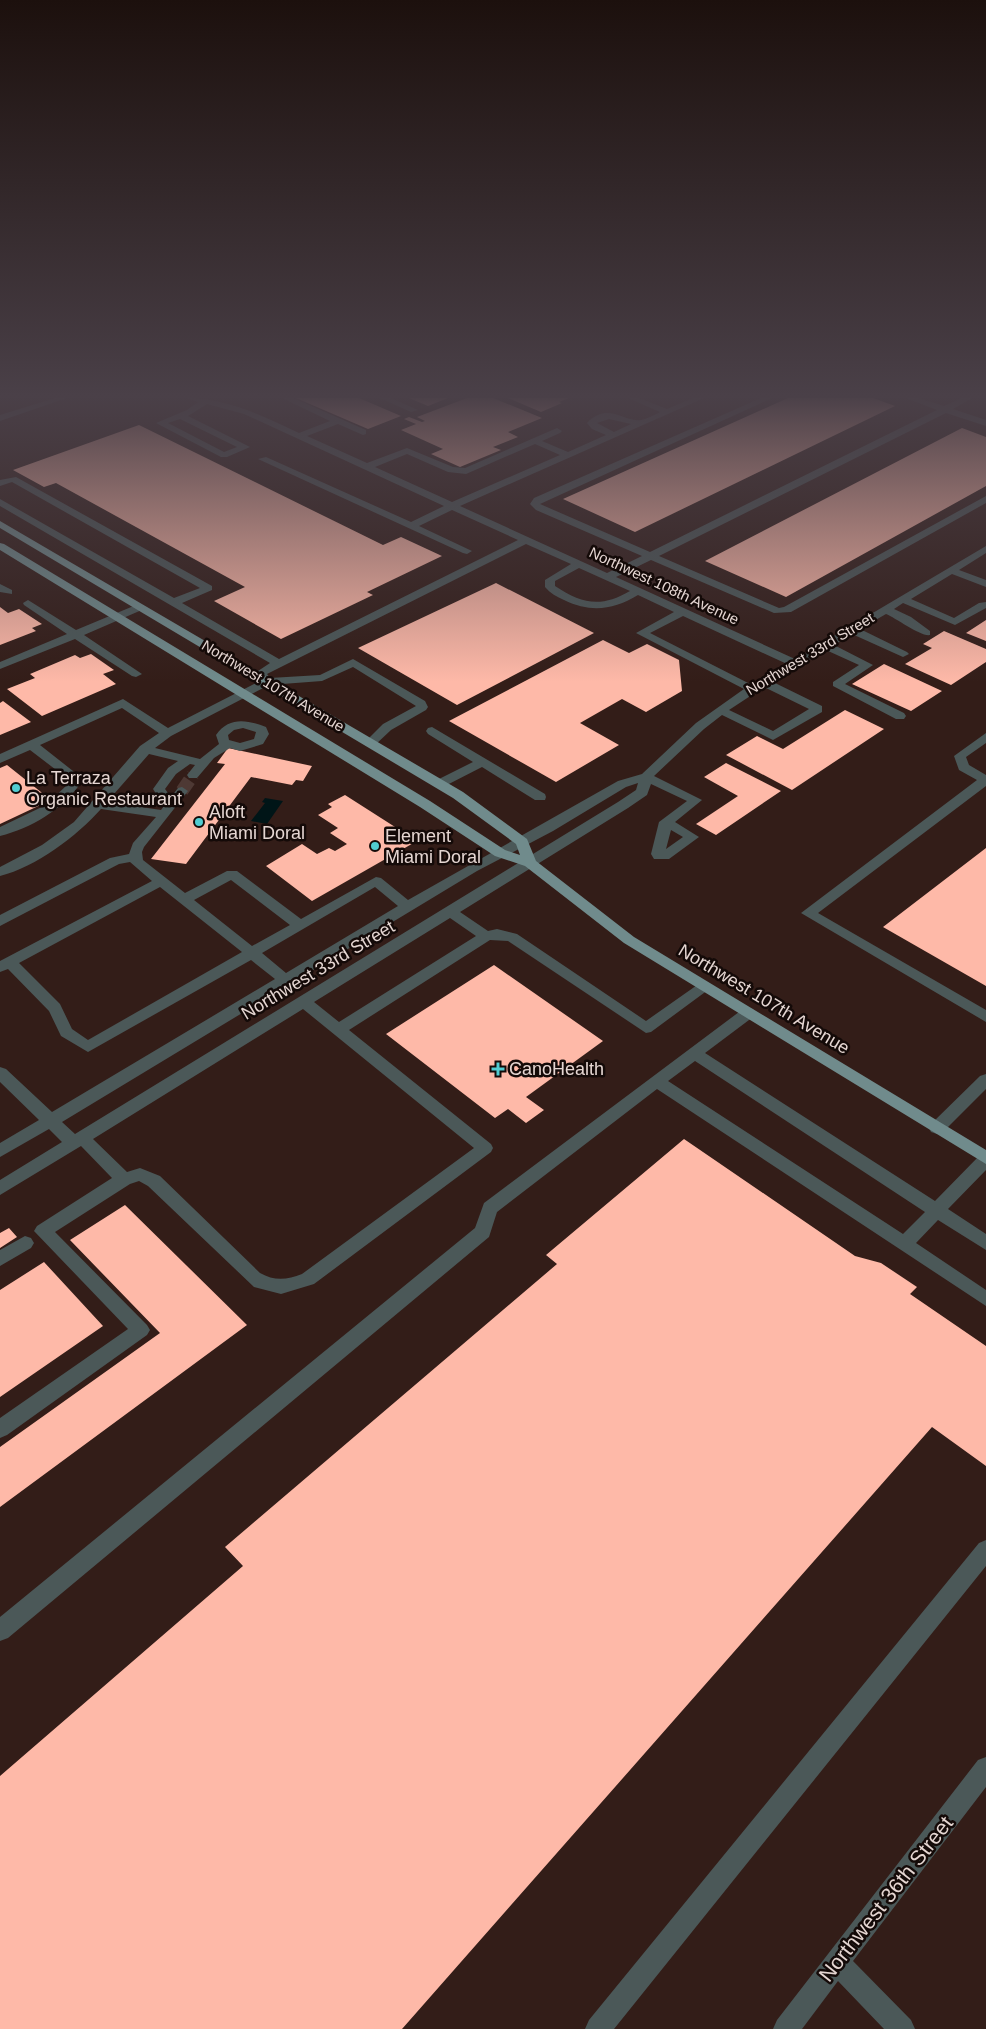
<svg xmlns="http://www.w3.org/2000/svg" width="986" height="2029" font-family="Arial,sans-serif">
<style>
.water{fill:#001517}
.building{fill:#feb9a8}
.lines{fill:none;stroke-linecap:round;stroke-linejoin:round}
.minor-tunnel{stroke:#4e3934;stroke-width:13;stroke-dasharray:13 6;stroke-linecap:butt}
.minor{fill:#4b5858;fill-rule:evenodd}
.major{fill:#708b8c;fill-rule:evenodd}
.poi-dot{fill:#51ccd1;stroke:#140a08;stroke-width:2}
.labels{text-anchor:middle;stroke-width:5;stroke-linejoin:round;paint-order:stroke}
.far-street-label{font-size:15px;fill:#e5d6d2;stroke:#140a08}
.poi-label{font-size:18px;fill:#e5d6d2;stroke:#140a08;text-anchor:start}
.street-label{font-size:18px;fill:#e5d6d2;stroke:#140a08}
.near-street-label{font-size:21px;fill:#e5d6d2;stroke:#140a08}
</style>
<rect width="100%" height="100%" fill="#331d18"/>
<path class="water" d="M265 798 283 801 267 824 251 821 265 803 262 802Z"/>
<path class="building" d="M296 398H359L401 416 368 429Z
M409 398H448L428 406Z
M467 398H493L542 418 508 432 518 437 493 447 501 450 460 467 431 454 443 449 401 430 416 424 404 419 409 417 422 422 425 421 417 417Z
M508 398H569L559 402 562 403 541 412Z
M788 398H873L895 406 635 532 563 499Z
M139 425 383 545 401 537 442 556 367 592 373 595 281 639 214 601 245 587 56 483 44 487 13 470Z
M962 428 986 437V486L786 597 705 561Z
M496 583 594 633 457 705 358 648Z
M0 607 8 613 19 609 42 624 32 628 36 631 0 645Z
M986 620V641L966 633Z
M944 631 986 649V662L951 685 905 664 932 648 923 644Z
M603 640 629 653 647 644 679 660 682 691 646 712 622 699 580 723 619 745 556 782 449 721Z
M91 654 114 670 103 674 116 684 42 716 7 689 35 678 30 674 75 655 80 658Z
M884 664 942 691 911 711 852 684Z
M3 701 31 722 0 735V703Z
M845 710 884 729 792 790 726 755 757 736 783 749Z
M228 748 312 766 303 781 296 780 292 785 251 777 186 864 151 859 225 764 217 763Z
M726 763 781 791 716 835 696 824 738 796 704 777Z
M7 765 51 800 0 824V768Z
M345 795 417 841 312 901 266 866 302 844 317 854 329 848 335 851 347 844 330 833 338 828 318 815 332 807 328 804Z
M986 848V986L883 927Z
M494 965 603 1041 526 1097 544 1110 526 1123 508 1109 495 1118 386 1034Z
M684 1139 855 1256 881 1263 917 1287 910 1294 986 1346V1466L932 1427 402 2029H0V1776L243 1566 225 1547 557 1264 546 1255Z
M125 1205 247 1325 0 1507V1447L160 1333 70 1240Z
M9 1228 17 1237 0 1248V1233Z
M44 1262 103 1326 0 1397V1290Z"/>
<g class="lines">
<path class="minor-tunnel" d="M182 791 193 775"/>
<path class="minor" d="M55 398H67L0 421V415Z
M186 398C227 398 263 416 299 433L330 421 282 398H293L366 430V434L363 435 338 424 307 436 367 463 407 448 453 467 465 468 557 428 562 431 560 433 542 441 568 452 606 435 592 429 587 423C608 401 624 423 641 420 647 419 654 415 660 412L628 398H639L667 409 693 398H704L460 506 607 573 642 556 536 510 530 504 534 498 761 398H772L540 504 650 552 937 410 906 398H918L944 406 962 398H972L953 409 986 420V426L946 413 659 556 779 608 784 607 986 496V503L791 612 774 613 651 560 616 577 795 659 986 546V553L959 570 986 580V587L952 574 911 599 954 618 979 603 986 602V608L955 625 903 603 894 609 911 617 930 631V635C921 637 896 618 886 614L860 629 907 652 909 654 903 657 852 634 834 645 873 665 845 684 904 713 906 716 904 719H896L833 686V682L859 665 826 650 773 682 822 706V712L773 740 722 715 704 729 654 776 702 800 675 822 699 837 669 859H654L651 854 659 822 687 801 651 784 647 795 628 808 460 912 488 931 497 929 517 934 646 1021 700 983 705 982 712 987 651 1032 646 1033 508 941 490 940 349 1030 491 1144 493 1148 491 1152 314 1284 281 1294 254 1287 148 1186 139 1181 130 1184 55 1232 147 1325 150 1330 147 1335 7 1435 0 1438V1418L128 1329 34 1231 37 1226 112 1178 81 1146 0 1195V1180L62 1142 49 1129 0 1157V1143L39 1120 0 1082V1067L6 1069 52 1112 275 979 251 960 88 1052 61 1036 49 1011 8 969 0 972V961L152 881 130 862 119 864 0 926V915L110 858 129 854 133 843 156 817 101 809C77 836 36 867 0 876V867L42 845 74 822 140 746 159 733 122 708 40 745 73 771 80 784C62 810 31 828 0 836V827L46 805 68 784 64 776 30 750 0 763V754L123 699 168 728 260 681 255 673 270 663 0 506V499L174 598 200 588 12 482 0 486V480L16 477 212 586V590L182 603 279 659 518 540 452 510 419 526 472 551 467 554 463 553 258 459 266 457 411 522 444 506 244 414 207 404 188 416 250 447 227 457H221L156 423 187 410 198 402ZM180 419 237 447 224 452 168 423ZM609 419 631 424 614 432 597 423ZM535 444 560 455 452 502 375 467 407 454 448 472 466 474ZM526 544 571 564 545 580V587C550 593 557 597 564 600 591 613 613 610 638 595L674 612 636 633 744 689 696 723 642 774 618 781 408 900 381 878 376 877 301 919 237 871H227L185 893 143 860 142 852 144 847 188 791 182 787 178 788 171 797 165 789 176 774 190 764 195 765 187 775 189 778H197L214 758 230 748 240 751 263 744 269 734 266 727C248 720 229 716 216 735L219 744 200 759 155 748 171 736 269 685 322 681 353 667 416 706 383 724 364 743 366 746H374L391 730 426 710 428 707 425 701 353 659 320 675 270 678 267 674ZM579 568 630 591C601 608 582 604 555 586V581ZM683 616 787 664 752 685 650 633ZM764 687 809 709 773 731 729 710ZM243 728 256 732 254 739 240 743 229 740 228 735 234 730ZM149 754 178 761 168 768 153 789 164 806 161 810 107 802ZM638 783 636 790 618 802 75 1134 62 1122 477 871 553 831 626 787ZM671 830 683 837 666 849ZM231 880 290 925 252 946 194 900ZM160 887 242 952 88 1040 72 1029 60 1004 19 963ZM375 887 398 906 286 973 262 953ZM450 918 476 936 339 1022 314 1002ZM303 1009 474 1148 302 1274C287 1280 274 1281 260 1273L160 1176 140 1168 127 1172 93 1139Z
M380 398H391L418 410 411 412Z
M0 584 12 590V594L0 592Z
M28 600 76 630 136 605H144V609L84 635 142 674 136 677 132 676 75 639 0 669V662L67 634 24 605 23 603Z
M432 727 545 794 546 797 545 800H535L482 767 443 787H435L433 784 435 781 473 762 428 734 426 731 428 728Z
M986 733V743L966 757 969 765 986 775V786L818 913 986 1010V1022L801 913 977 780 959 770 954 756Z
M748 1008 753 1009 755 1013 753 1017 705 1053 935 1201 980 1155 986 1153V1170L948 1209 986 1234V1250L938 1220 916 1243 986 1290V1306L657 1089 497 1212 489 1237 8 1638 0 1641V1617L475 1228 484 1203 743 1009ZM695 1061 925 1212 903 1234 668 1081Z
M986 1074V1089L943 1132 937 1134 931 1132 929 1128 931 1124 980 1076Z
M25 1236 31 1238 34 1243 31 1248 0 1266V1250Z
M986 1540V1566L614 2029H585L589 2020 979 1543Z
M986 1757V1787L853 1961 911 2020 915 2029H884L838 1981 802 2029H773L777 2020 978 1760Z"/>
<path class="major" d="M0 521 463 792 527 839 536 861 634 937 986 1150V1164L624 943 525 866 495 856 420 807 0 550V543L4 544 430 801 505 850 520 855 516 844 453 798 0 528Z"/>
</g>
<linearGradient id="sky" x2="0" y2="1"><stop stop-color="#1c100d"/><stop offset="0.58" stop-color="#4a4048"/><stop offset="1" stop-color="#4a4048" stop-opacity="0"/></linearGradient>
<rect width="986" height="682" fill="url(#sky)"/>
<g class="poi-dot">
<circle cx="16" cy="788" r="5"/>
<circle cx="199" cy="822" r="5"/>
<circle cx="375" cy="846" r="5"/>
<path d="M495.5 1061.5h5v5h5v5h-5v5h-5v-5h-5v-5h5z"/>
</g>
<g class="labels">
<g class="far-street-label">
<text transform="translate(664 586) rotate(25)" y="5">Northwest 108th Avenue</text>
<text transform="translate(810 654) rotate(-31)" y="5">Northwest 33rd Street</text>
<text transform="translate(273 686) rotate(31)" y="5">Northwest 107th Avenue</text>
</g>
<g class="poi-label">
<text x="26" y="784">La Terraza<tspan x="26" dy="21">Organic Restaurant</tspan></text>
<text x="209" y="818">Aloft<tspan x="209" dy="21">Miami Doral</tspan></text>
<text x="385" y="842">Element<tspan x="385" dy="21">Miami Doral</tspan></text>
<text x="509" y="1075">CanoHealth</text>
</g>
<g class="street-label">
<text transform="translate(318 970) rotate(-31)" y="6">Northwest 33rd Street</text>
<text transform="translate(764 999) rotate(31)" y="6">Northwest 107th Avenue</text>
</g>
<g class="near-street-label">
<text transform="translate(886 1899) rotate(-52)" y="7">Northwest 36th Street</text>
</g>
</g>
</svg>
